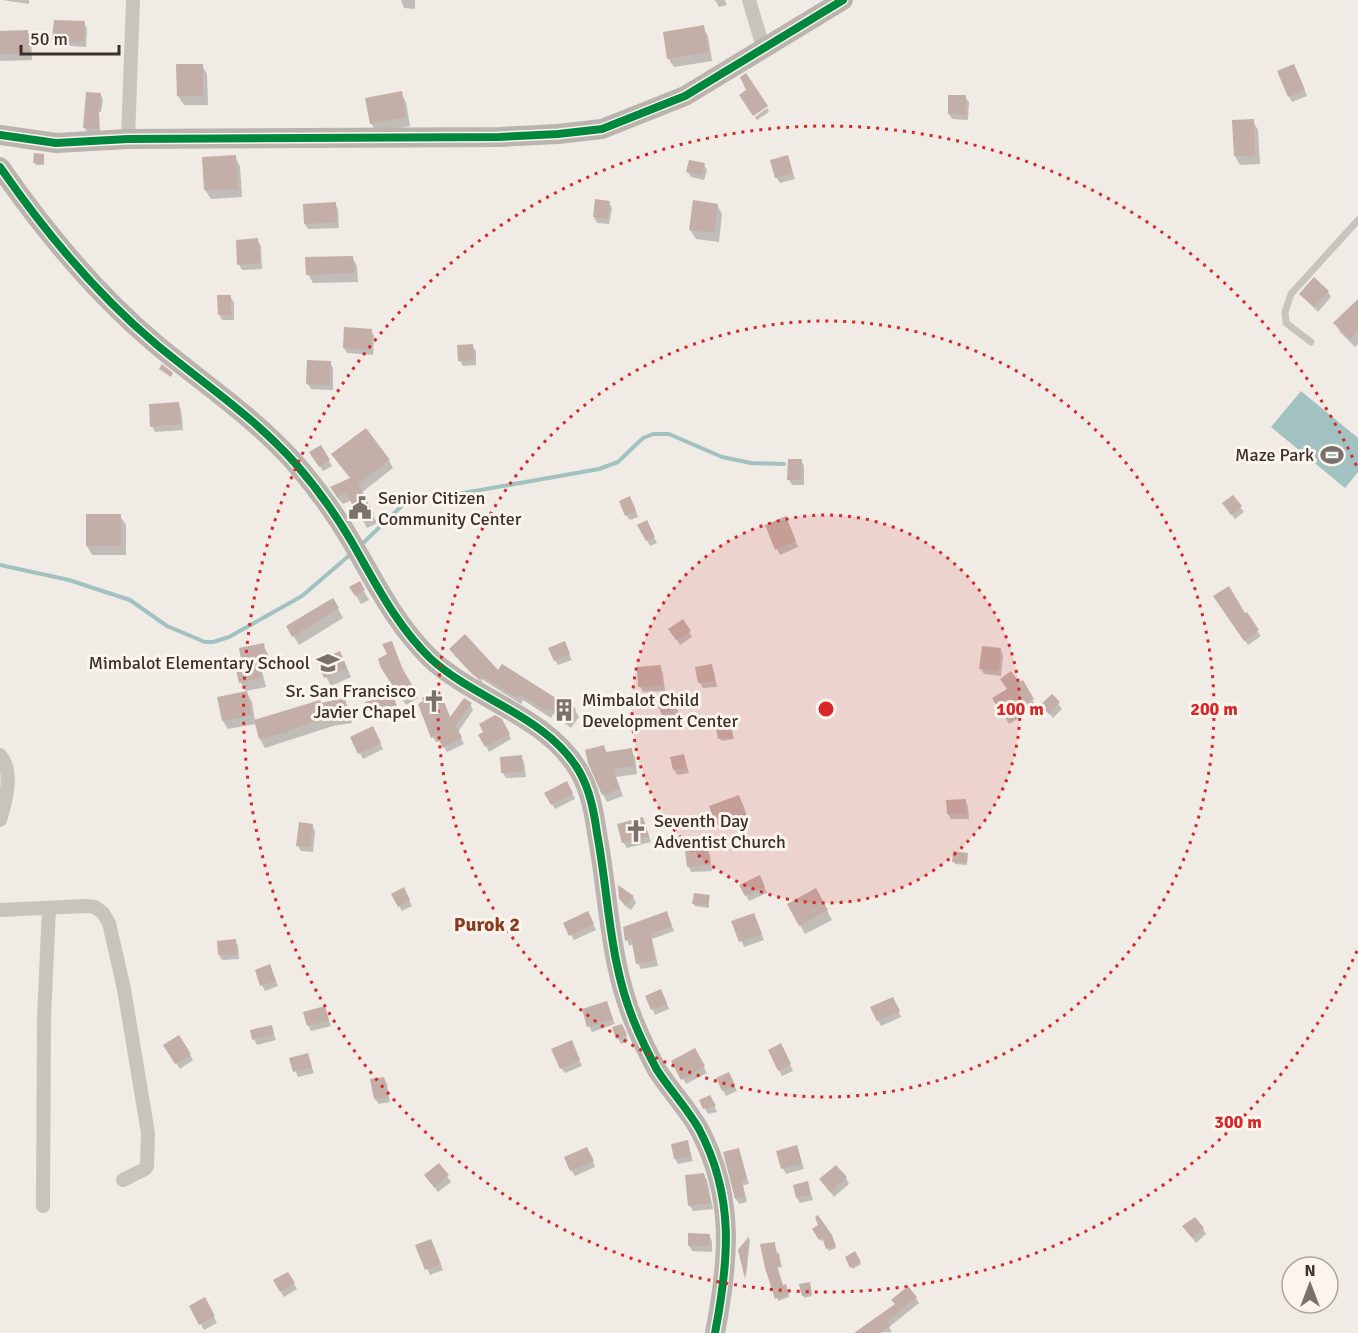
<svg xmlns="http://www.w3.org/2000/svg" width="1358" height="1333" font-family="Signika,sans-serif">
<style>
.water{fill:#a1c2c1}
.shadow{fill:#0003}
.lines{fill:none;stroke-linecap:round;stroke-linejoin:round}
.stream{stroke:#a1c2c1;stroke-width:4}
.building{fill:#c3afa7}
.lane{stroke:#c9c3be;stroke-width:7}
.street{stroke:#c9c3be;stroke-width:14}
.secondary{stroke:#bab3ae;stroke-width:20}
.cycleway-casing{stroke:#fbf5ee;stroke-width:11}
.cycleway{stroke:#00873e;stroke-width:8}
.ring{fill:none;stroke:#d62828;stroke-width:3;stroke-dasharray:3 6}
.labels{text-anchor:middle;stroke-width:6;stroke-linejoin:round;paint-order:stroke}
.poi-label{font-size:18px;fill:#3b302b;stroke:#fbf5ee;text-anchor:end}
.neighbourhood-label{font-size:20px;font-weight:bold;fill:#8c3b22;stroke:#fbf5ee}
.centre{fill:#d62828;stroke:#fbf5ee;stroke-width:3}
.ring-label{font-size:18px;text-anchor:middle;font-weight:bold;fill:#d62828;stroke:#fbf5ee;stroke-width:6;stroke-linejoin:round;paint-order:stroke}
</style>
<rect width="100%" height="100%" fill="#f0ebe5"/>
<path class="water" d="M1301 391 1358 438V472L1345 488 1271 427Z"/>
<path class="shadow" d="M2 0H29V4Z
M401 0H415V9L404 8Z
M715 0H725L727 5 719 7Z
M84 23 87 29 86 47 57 45 54 40Z
M703 27 708 36 712 61 674 67 668 58Z
M27 31 31 38 32 60 0 61V32Z
M202 65 207 74 208 105H184L178 96Z
M1297 71 1307 96 1292 102 1289 96Z
M401 93 406 102 410 126 376 132 371 123Z
M100 94 103 99 101 112H99L100 132H87L84 127Z
M965 97 969 102 968 120 952 119 949 114Z
M767 108 769 112 757 120 755 117Z
M1253 121 1258 130 1260 164 1240 165 1235 156Z
M43 155 44 165H36L35 163Z
M235 157 240 166 242 197 211 199 205 190 204 158Z
M787 157 795 179 780 183 776 177Z
M704 165 707 170 704 180 691 177 688 172Z
M609 202 612 208 609 224 597 223 594 217Z
M335 204 338 209 339 228 308 229 305 224Z
M717 205 722 214 719 242 696 239 690 230Z
M257 240 261 246 262 269 242 270 239 264Z
M352 257 357 266 358 282 313 283 308 274Z
M1328 292 1331 297 1318 312 1300 294Z
M230 297 234 302V320H222L219 314Z
M1358 301V344L1355 347 1340 332 1335 323Z
M371 330 374 336 373 355 347 353 344 348Z
M472 346 476 351V365L463 366 460 361Z
M330 363 333 368V390L311 389 307 383Z
M178 404 181 409 183 430 155 432 152 426Z
M320 447 332 466 323 471 311 452Z
M801 460 804 466V485H792L789 480Z
M389 461 393 468 361 493 377 523 367 528 352 500 343 504 336 496Z
M633 503 638 517 630 520 626 515Z
M1240 507 1244 512 1235 519 1227 509Z
M120 516 126 525V555H92L87 546Z
M646 522 657 543 650 546 639 526Z
M788 524 798 547 780 555 777 549Z
M359 583 369 600 361 604 351 587Z
M333 600 343 618 299 645 288 627Z
M1218 602 1245 616 1261 636 1248 645Z
M683 621 692 637 680 645 670 629Z
M392 643 406 677 418 698 406 705 388 677Z
M263 645 268 654 270 666 261 667 266 687 246 691 241 683 244 665Z
M451 649 575 710 579 717 571 728 553 714 551 718 523 700 521 704 480 678 484 685 455 656Z
M567 649 572 660 558 665 555 660Z
M1000 649 1003 655 1001 676 984 674 981 669Z
M344 661 351 677 331 686 326 677Z
M711 666 714 672 717 687 703 688 700 683Z
M660 667 663 673 665 691 643 692 640 686Z
M1022 682 1037 708 1009 724 994 698Z
M247 693 252 702 255 721 344 700 349 708 352 723 333 726 265 748 260 739 256 724 228 729 223 721Z
M1052 696 1062 709 1053 718 1042 705Z
M393 697 400 713 373 719 368 710Z
M671 698 679 713 666 720 658 704Z
M470 704 473 710 458 732 464 744 447 752 441 741 436 742 433 737 450 719Z
M501 720 511 739 489 752 481 736Z
M731 727 734 739 721 741 718 730Z
M375 733 383 749 363 759 352 737Z
M603 746 607 753 631 750 635 757 637 774 616 777 623 796 607 802 603 794Z
M684 756 689 773 677 775 674 770Z
M521 757 524 762 526 777 506 778 503 773Z
M567 783 575 799 555 809 546 793Z
M965 801 968 806 969 819H951L948 814Z
M742 802 748 819 720 829 717 824Z
M643 819 651 842 627 848 623 842Z
M312 825 315 831 313 852 301 851 297 845Z
M707 849 710 855 712 871 691 872 688 866Z
M967 854V865L955 864 954 861Z
M762 883 767 893 749 901 741 885Z
M403 889 412 906 402 911 393 894Z
M816 890 832 920 805 934 789 905Z
M709 896V908L695 906 694 904Z
M633 897 636 903 631 910 624 905 620 899Z
M591 919 596 930 574 940 571 935Z
M669 919 674 931 652 939 658 966 641 969 638 963 634 944 629 946 624 928Z
M756 920 764 940 744 947 733 922Z
M235 941 238 946 239 959 222 960 219 955Z
M270 966 278 986 265 991 262 985Z
M647 996H664L669 1009 655 1015Z
M606 1003 615 1024 592 1032 589 1026Z
M895 1004 901 1017 881 1026 872 1008Z
M324 1008 331 1026 311 1031 308 1025Z
M271 1026 276 1040 257 1045 254 1039Z
M625 1031 628 1041 621 1044 618 1038Z
M179 1037 193 1060 180 1069 165 1045Z
M574 1048 582 1066 565 1073 561 1068Z
M694 1050 707 1073 686 1084 673 1062Z
M784 1051 793 1071 782 1076 779 1070Z
M307 1054 314 1073 298 1077 291 1059Z
M384 1078 387 1084 390 1102 379 1104 375 1099Z
M718 1079H732L737 1091 726 1096Z
M710 1097 717 1112 708 1114 701 1101Z
M687 1142 693 1161 678 1164 675 1159Z
M738 1150 749 1184 743 1185 747 1202 739 1204 736 1199Z
M799 1153 804 1169 786 1174 783 1168Z
M590 1154 595 1167 575 1176 571 1170Z
M703 1175 707 1180 713 1209 693 1211 690 1206Z
M447 1176 451 1182 438 1192 429 1181Z
M846 1178 849 1184 834 1197 821 1180Z
M807 1183 813 1200 800 1203 797 1198Z
M1203 1229 1206 1234 1196 1243 1188 1232Z
M814 1230 832 1239 836 1248 829 1251 824 1239 821 1241Z
M709 1235 712 1241V1252L692 1251 689 1245Z
M749 1239 750 1240 746 1277 739 1251Z
M417 1246H434L443 1270 430 1275Z
M775 1246 782 1267 777 1268 783 1287 787 1288 789 1297 778 1301Z
M855 1253 861 1264 853 1269 847 1258Z
M288 1274 297 1289 284 1297 275 1281Z
M801 1285 810 1286 812 1296 804 1298Z
M916 1298 919 1303 889 1327 892 1332 867 1333 896 1305 893 1300Z
M204 1299 217 1323 204 1330 191 1306Z"/>
<g class="lines">
<path class="stream" d="M361 545 411 497 452 495 599 469 618 462 643 438 653 434H669L722 457 751 463 784 464
M0 565 69 580 130 600 167 626 205 642H213L229 637 302 596 351 554"/>
</g>
<path class="building" d="M54 20 85 21 84 42 52 40Z
M704 25 708 52 667 59 663 32Z
M28 30 29 54H0V31Z
M176 64H203V96H177Z
M1294 64 1305 90 1288 97 1277 71Z
M746 73 768 106 753 116 739 95 746 90 740 77Z
M402 91 406 117 370 124 365 98Z
M86 92 101 93 100 108H98L99 129 83 128Z
M948 95H966V115L948 114Z
M1254 119 1255 155 1234 156 1232 120Z
M34 153 44 154V163H33Z
M236 155 238 189 204 190 202 157Z
M788 155 793 173 775 178 770 160Z
M689 160 705 163 702 175 686 172Z
M595 199 610 201 607 219 593 217Z
M693 200 718 204 714 233 689 230Z
M336 202 337 222 304 224 303 204Z
M258 238 260 263 237 265 236 240Z
M353 256 354 273 306 275 305 257Z
M1314 277 1329 291 1314 307 1299 294Z
M217 295H231V315H218Z
M1358 299V331L1350 339 1333 323Z
M344 327 372 329 371 350 343 348Z
M473 344 474 360 458 361 457 345Z
M307 360 331 361 330 385 306 384Z
M162 364 173 373 171 377 159 369Z
M179 402 181 424 150 427 149 404Z
M366 428 390 460 358 484 374 514 361 521 346 493 337 497 330 487 350 478 331 454Z
M321 445 330 460 319 467 309 452Z
M788 459H802L801 480H787Z
M1233 495 1242 506 1231 515 1222 503Z
M630 496 636 511 625 516 619 501Z
M86 514H121V546H86Z
M786 516 796 541 775 550 765 525Z
M647 520 655 537 646 541 637 525Z
M360 581 365 590 355 596 349 587Z
M1229 586 1245 613 1247 612 1259 630 1244 641 1213 596Z
M333 598 339 608 292 637 286 626Z
M683 619 691 631 676 640 668 629Z
M465 634 498 670 502 664 559 700 561 697 576 709 567 722 549 708 547 711 519 694 517 698 479 674 483 680 473 675 449 649Z
M392 641 402 668 414 688 400 697 381 668 378 659 387 654 382 644Z
M565 641 570 654 554 661 548 648Z
M264 643 266 657 257 658 262 678 239 683 235 666 242 664 239 648Z
M982 646 1001 648 998 671 979 669Z
M340 651 347 668 324 678 317 661Z
M712 664 715 681 698 683 695 667Z
M661 665 662 685 638 687 637 667Z
M1011 671 1019 682 1023 680 1034 699 1003 717 992 698 1007 689 1000 679Z
M247 691 252 715 222 721 217 697Z
M440 691 450 717 464 698 472 703 453 729 457 727 462 738 443 748 437 736 431 738 418 704 423 701 422 698Z
M1052 694 1060 702 1049 714 1040 705Z
M394 695 396 705 367 710 365 702Z
M671 696 677 707 662 715 657 703Z
M345 698 348 714 328 718 288 730V732L259 739 254 720 320 700 321 703Z
M495 715 502 719 510 734 485 747 478 735 483 732 479 724Z
M373 726 381 743 358 754 350 737Z
M731 726 733 737 718 739 716 728Z
M604 745 606 752 632 748 634 766 613 769 620 789 602 795 588 763 585 750Z
M684 754 687 768 673 770 670 757Z
M522 755 523 771 501 773 500 757Z
M567 781 573 793 551 805 544 793Z
M739 795 746 814 716 825 709 806Z
M966 799V814H947L946 800Z
M643 817 649 836 622 843 617 824Z
M299 822 313 824 310 847 296 846Z
M708 848 710 865 687 867 685 850Z
M953 851 968 853 967 863 952 862Z
M760 875 765 887 745 896 739 885Z
M618 885 634 896 627 905 619 899Z
M404 887 410 900 398 907 391 894Z
M816 888 828 910 799 926 787 904Z
M694 893 710 895 708 906 692 904Z
M588 911 594 924 569 936 563 923Z
M667 911 672 926 650 934 655 960 636 964 631 938 625 941 623 927Z
M754 913 762 934 739 942 731 921Z
M236 939 237 954 218 955 217 941Z
M270 964 276 981 260 986 255 970Z
M661 989 667 1004 651 1010 645 996Z
M893 997 900 1011 877 1021 870 1007Z
M607 1001 613 1019 587 1027 582 1009Z
M325 1006 329 1020 307 1026 303 1012Z
M622 1024 627 1035 616 1039 612 1027Z
M272 1025 274 1034 252 1040 250 1030Z
M179 1035 191 1054 175 1064 163 1045Z
M572 1040 580 1060 560 1069 551 1049Z
M781 1043 791 1064 778 1071 768 1050Z
M695 1048 705 1066 681 1080 671 1061Z
M308 1053 312 1067 293 1072 289 1058Z
M729 1072 735 1085 722 1091 716 1078Z
M384 1077 388 1097 374 1099 370 1079Z
M710 1095 716 1106 703 1109 699 1100Z
M688 1140 691 1156 674 1159 671 1144Z
M797 1145 802 1163 781 1169 776 1151Z
M587 1147 594 1161 570 1171 564 1157Z
M739 1148 747 1178 741 1180 745 1196 735 1199 723 1152Z
M439 1163 449 1175 434 1187 424 1175Z
M836 1165 847 1177 830 1192 819 1179Z
M704 1173 711 1203 688 1206 685 1175Z
M808 1181 811 1195 796 1198 793 1185Z
M818 1215 832 1235 836 1246 826 1249 822 1237 819 1240 812 1229 818 1225 815 1217Z
M1195 1217 1204 1228 1192 1238 1182 1226Z
M688 1233 710 1234 709 1246H688Z
M749 1236 745 1279 738 1250Z
M431 1239 441 1264 425 1270 415 1245Z
M775 1242 776 1254 779 1253 781 1265 777 1266 783 1285 786 1284 789 1295 775 1299 765 1268 760 1244Z
M855 1251 861 1262 850 1268 845 1257Z
M288 1272 295 1283 280 1292 273 1280Z
M810 1282 812 1294 802 1296 799 1284Z
M908 1286 917 1297 887 1321 890 1326 880 1333H854L895 1304 891 1300Z
M205 1297 215 1316 199 1325 189 1306Z"/>
<g class="lines">
<path class="lane" d="M1311 342 1286 323 1285 312 1291 294 1358 220"/>
<path class="street" d="M749 0 763 47
M128 139 133 0
M0 755C14 771 6 801 0 820
M0 910 85 906 95 907 103 913 109 923 124 989 148 1133 147 1166 145 1169 123 1180
M43 1206 44 1018 49 908"/>
<path class="secondary" d="M0 135 56 143 128 139 499 137 558 134 602 129 685 96 843 0
M0 167C45 232 96 294 157 345 204 384 254 417 295 463 315 486 334 512 350 539 374 580 395 624 430 658 475 700 547 716 579 771 590 790 594 812 597 833 609 897 609 963 635 1024 641 1039 649 1055 657 1070 670 1090 687 1108 699 1129 735 1197 729 1260 715 1333"/>
<g class="cycleway-casing">
<path id="cycleway" d="M0 135 56 143 128 139 499 137 558 134 602 129 685 96 843 0
M0 167C45 232 96 294 157 345 204 384 254 417 295 463 315 486 334 512 350 539 374 580 395 624 430 658 475 700 547 716 579 771 590 790 594 812 597 833 609 897 609 963 635 1024 641 1039 649 1055 657 1070 670 1090 687 1108 699 1129 735 1197 729 1260 715 1333"/>
</g>
<use href="#cycleway" class="cycleway"/>
</g>
<circle cx="826" cy="709" r="194" fill="#d62828" fill-opacity=".12"/>
<g class="ring">
<circle cx="826" cy="709" r="194"/>
<circle cx="826" cy="709" r="388"/>
<path d="M1357 951A583 583 0 1 1 1357 467"/>
</g>
<defs>
<g id="stadium-bare" transform="scale(1.8)"><path d="M0-5a6.5 5 0 1 0 0 10a6.5 5 0 1 0 0-10ZM-3.5-1.8h7v3.6h-7Z" fill="#7a716c" stroke="#fbf5ee" stroke-width="2.5" paint-order="stroke"/></g>
<g id="civic-bare" transform="scale(1.8)"><path d="M-.6-6.5H3V-4.5H.6V-3L4-1V1h2V6H-6V1h2V-1L-.6-3ZM-1.2 2.5V6h2.4V2.5Z" fill="#7a716c" stroke="#fbf5ee" stroke-width="2.5" paint-order="stroke"/></g>
<g id="school-bare" transform="scale(1.8)"><path d="M0-5L7-2L0 1L-7-2ZM-4 1L0 2.5L4 1V4Q0 6-4 4Z" fill="#7a716c" stroke="#fbf5ee" stroke-width="2.5" paint-order="stroke"/></g>
<g id="church-bare" transform="scale(1.8)"><path d="M-1.2-6h2.4v3.5h3.3v2.4h-3.3V6h-2.4V-.1h-3.3v-2.4h3.3Z" fill="#7a716c" stroke="#fbf5ee" stroke-width="2.5" paint-order="stroke"/></g>
<g id="building-bare" transform="scale(1.8)"><path d="M-4-6H4V6H1V3H-1V6H-4ZM-2.5-4.3h1.7v1.8h-1.7ZM.8-4.3h1.7v1.8H.8ZM-2.5-1h1.7V.8h-1.7ZM.8-1h1.7V.8H.8Z" fill="#7a716c" stroke="#fbf5ee" stroke-width="2.5" paint-order="stroke"/></g>
</defs>
<g fill-rule="evenodd">
<use href="#stadium-bare" x="1332" y="455"/>
<use href="#civic-bare" x="360" y="508"/>
<use href="#school-bare" x="328" y="663"/>
<use href="#church-bare" x="434" y="701"/>
<use href="#building-bare" x="564" y="710"/>
<use href="#church-bare" x="636" y="831"/>
</g>
<g class="labels">
<g class="poi-label">
<text x="1314" y="461">Maze Park</text>
<text x="378" y="504" text-anchor="start">Senior Citizen<tspan x="378" dy="21">Community Center</tspan></text>
<text x="310" y="669">Mimbalot Elementary School</text>
<text x="416" y="697">Sr. San Francisco<tspan x="416" dy="21">Javier Chapel</tspan></text>
<text x="582" y="706" text-anchor="start">Mimbalot Child<tspan x="582" dy="21">Development Center</tspan></text>
<text x="654" y="827" text-anchor="start">Seventh Day<tspan x="654" dy="21">Adventist Church</tspan></text>
</g>
<g class="neighbourhood-label">
<text x="487" y="931">Purok 2</text>
</g>
</g>
<circle cx="826" cy="709" r="9" class="centre"/>
<g class="ring-label">
<text x="1020" y="715">100 m</text>
<text x="1214" y="715">200 m</text>
<text x="1238" y="1128">300 m</text>
</g>
<g transform="translate(1310 1285)"><circle r="28" fill="#fbf5ee" stroke="#aea6a0" stroke-width="1.5"/>
<path d="M0-4.5L10 22L0 15L-10 22Z" fill="#7a716c"/>
<text y="-9" font-size="16" font-weight="bold" text-anchor="middle" fill="#3b302b">N</text>
</g>
<path d="M21 45v9h98v-9" fill="none" stroke="#3b302b" stroke-width="3"/>
<text x="30" y="45" font-size="18" fill="#3b302b" stroke="#fbf5ee" stroke-width="4.5" paint-order="stroke">50 m</text>
</svg>
